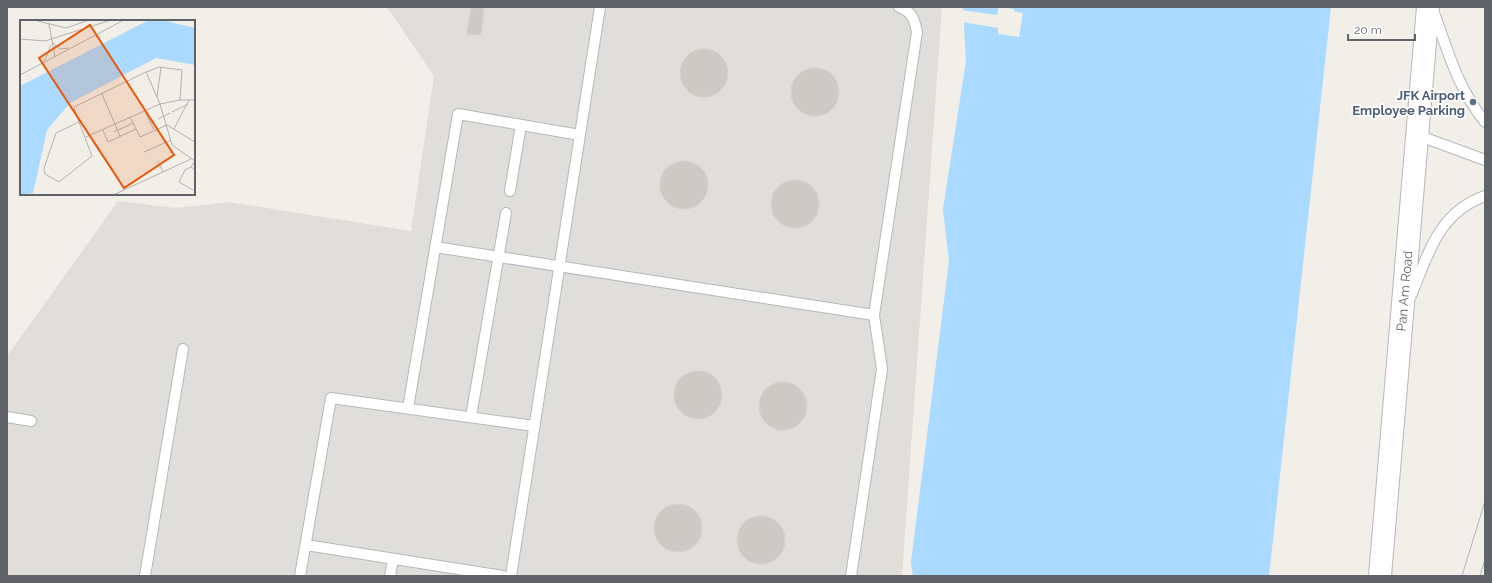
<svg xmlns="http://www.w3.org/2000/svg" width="1492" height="583" font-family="Raleway,sans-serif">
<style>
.industrial{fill:#e0deda}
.water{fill:#aadaff}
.pier{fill:#f1efe8}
.building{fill:#cccac5;stroke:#d6d1c6}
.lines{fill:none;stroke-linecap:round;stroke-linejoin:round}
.service-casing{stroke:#b5b8bc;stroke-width:12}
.tertiary-casing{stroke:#b5b8bc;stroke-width:24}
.service{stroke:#fff;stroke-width:10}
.tertiary{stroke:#fff;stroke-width:22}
.tram{stroke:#b6b7b8;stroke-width:1}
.service-dot{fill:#5c6f8a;stroke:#fff;stroke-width:1.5}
.labels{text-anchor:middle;stroke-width:3.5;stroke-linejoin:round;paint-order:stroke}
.service-label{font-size:13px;font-weight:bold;fill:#4e5e75;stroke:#fff;text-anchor:end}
.street-label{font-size:13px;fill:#5f6368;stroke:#fff}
.inset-road{fill:none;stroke:#b3b3b1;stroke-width:1}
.view{fill:#e8590c;fill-opacity:0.15;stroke:#e8590c;stroke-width:2}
.inset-edge{fill:none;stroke:#5f6368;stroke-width:2}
</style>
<rect width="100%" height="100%" fill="#f1efe8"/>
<path class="industrial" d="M387 7H942L902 576H7V356L118 201 175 208 229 202 411 231 434 76Z"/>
<path class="water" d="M963 7H1331L1269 576H913L911 562 949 261 943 209 966 61Z"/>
<path class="pier" d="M999 7 1014 9V11L1023 13 1019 37 998 34V28L962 22 961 10 997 15Z"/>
<path class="building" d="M471 7 484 9 481 35 467 34Z
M680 73a24 24 0 1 1 48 0a24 24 0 1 1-48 0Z
M791 92a24 24 0 1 1 48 0a24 24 0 1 1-48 0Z
M660 185a24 24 0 1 1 48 0a24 24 0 1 1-48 0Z
M771 204a24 24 0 1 1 48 0a24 24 0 1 1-48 0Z
M674 395a24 24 0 1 1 48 0a24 24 0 1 1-48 0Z
M759 406a24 24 0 1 1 48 0a24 24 0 1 1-48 0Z
M654 528a24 24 0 1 1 48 0a24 24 0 1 1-48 0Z
M737 540a24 24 0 1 1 48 0a24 24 0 1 1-48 0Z"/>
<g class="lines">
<g class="service-casing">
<path id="service" d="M1433 10C1448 51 1457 87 1485 122
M1417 135 1485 160
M510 191 521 125
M435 247 874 315
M1410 298C1428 256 1437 213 1485 196
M408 408 458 114 580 135
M7 417 31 421
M471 417 506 213
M306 545 503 576
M145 576 183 349
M300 576 331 398 534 426
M390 576 393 559
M511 576 600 7
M851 576 882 369 874 315 917 32C914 18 913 13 899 7"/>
</g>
<g class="tertiary-casing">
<g id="tertiary">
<path id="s1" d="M1380 576 1428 7"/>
</g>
</g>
<use href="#service" class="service"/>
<use href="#tertiary" class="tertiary"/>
<path class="tram" d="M1462 576 1485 501
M1480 576 1485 559"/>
</g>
<circle class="service-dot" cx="1473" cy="102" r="4"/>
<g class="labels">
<g class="service-label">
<text x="1465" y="100">JFK Airport<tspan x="1465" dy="15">Employee Parking</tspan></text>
</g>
<g class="street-label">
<text dy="5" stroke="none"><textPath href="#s1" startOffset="286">Pan Am Road</textPath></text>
</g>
</g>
<g transform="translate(20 20)">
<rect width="175" height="175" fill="#f1efe8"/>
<path d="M142 0 175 8V45L136 38 50 83 27 110 13 173 0 175V66L127 1Z" fill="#aadaff"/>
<path class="inset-road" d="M14 0 46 8 69 0M29 4 35 37M0 19 25 21 91 0M33 23 40 29 49 28M24 42 31 25M0 55 104 0M82 74 100 116M137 77 141 47M160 80H175M125 91 134 110M152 92 168 84M110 97 120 117 147 105 175 122M138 99 150 93M59 102 72 136 39 162 25 154 24 148 36 113 59 102 54 87 126 52 140 84 152 125 175 141M154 109 169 80M83 110 88 122 116 109M94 112 113 103M66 117 140 84 160 80 162 50 139 47 126 52M124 132 151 120M138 141 143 152M175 141 171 147 175 150M171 147 165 150 159 162 173 170M93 175 171 139"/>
<path class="view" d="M70 5 154 135 104 168 19 38Z"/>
<rect width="175" height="175" class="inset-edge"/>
</g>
<rect width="1492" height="583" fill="none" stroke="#5f6368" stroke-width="16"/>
<path d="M1348 34v6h67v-6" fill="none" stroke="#5f6368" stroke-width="2"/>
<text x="1354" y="34" font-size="12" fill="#5f6368" stroke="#ffffff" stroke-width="3" paint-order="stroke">20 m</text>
</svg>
